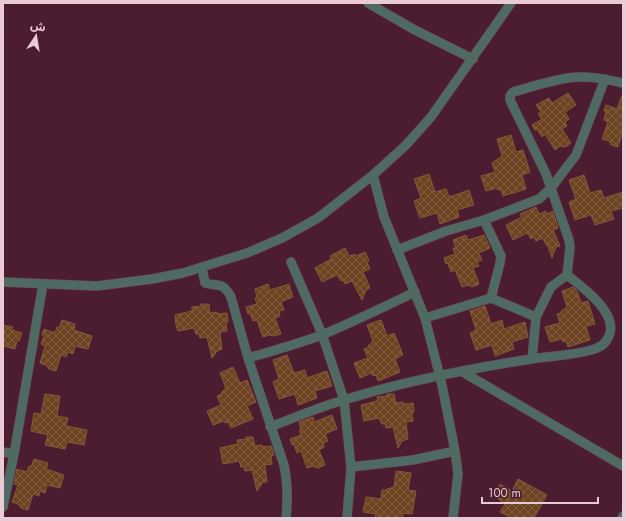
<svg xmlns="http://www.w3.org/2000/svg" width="626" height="521" font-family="Jost,'Noto Sans Arabic',sans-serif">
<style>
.building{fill:url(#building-cross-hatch);stroke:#855836}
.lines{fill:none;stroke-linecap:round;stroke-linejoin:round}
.minor-casing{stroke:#683b4e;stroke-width:10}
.minor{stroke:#4f6a63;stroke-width:9}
</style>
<defs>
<pattern id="building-cross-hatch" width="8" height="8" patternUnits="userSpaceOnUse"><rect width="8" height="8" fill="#6e4321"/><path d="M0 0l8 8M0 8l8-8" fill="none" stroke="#835d40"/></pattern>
</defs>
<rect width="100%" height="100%" fill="#4c1c30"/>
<path class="building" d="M568 93 576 105 565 112 569 119 565 122 567 126 562 129 571 143 565 147 560 146 555 150 545 134 542 137 537 129 535 130 532 125 542 119 538 114 541 112 536 105 549 98 552 103Z
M622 95H623V131L618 147 611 145 609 141 602 139 608 122 604 120 606 112 604 111 606 105 617 109Z
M511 135 516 152 523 150 530 172 522 175 526 189 503 196 501 190H498L497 188 486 191 481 176 495 172 492 163 502 156 497 139Z
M429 174 435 192 446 189 449 197 469 190 474 205 457 210 459 217 440 224 437 213 420 218 414 201 421 198 414 179Z
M584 175 590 193 601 190 604 198 623 192V208L611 211 614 219 595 225 591 215 575 220 569 202 576 199 569 180Z
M536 207 539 214 546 211 547 214 553 211 558 228 553 230 560 246 556 247 552 258 547 244 546 245 543 238 536 241 534 237 531 239 527 233 513 240 506 225 522 217 520 214Z
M466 235 468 240 484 235 490 248 479 253 482 260 477 262 479 266 473 268 479 284 472 287 468 285 462 287 455 270 451 272 448 263 446 264 444 258 455 254 453 248H456L453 240Z
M345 248 349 256 355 254 356 256 365 252 369 261 367 262 370 269 363 272 370 288 366 290 362 300 352 281 345 284 343 280 341 281 337 275 322 282 315 268 331 259 330 256Z
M268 284 270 290 289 284 293 297 281 302 284 310 279 311 280 316 275 318 281 334 274 336 269 335 263 337 257 320 253 321 250 313 248 314 246 307 257 304 255 298 257 297 255 289Z
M573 287 577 291 581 303 588 301 595 324 586 326 590 340 568 347 566 341 563 342 562 339 550 342 545 327 560 323 557 314 562 313 561 311 567 307 562 291Z
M201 304H209L210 313 217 312V314L227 313 228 322 226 323 227 331 220 332 222 349 217 351 212 358 207 337 200 338 199 334H196L194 328 178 331 176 325 175 315 192 311V307L201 306Z
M485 306 491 324 502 320 504 329 525 322 528 337 512 342 514 349 495 356 492 345 476 350 470 333 476 330 470 311Z
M62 320 75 324 74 330 92 336 88 349 75 346 73 354 68 352 66 357 61 355 56 371 49 369 46 365 40 363 45 346 41 344 44 336 42 335 44 329 55 333 57 327 59 328Z
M381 320 387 336 394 333 403 355 395 359 400 372 378 381 376 375 373 376 371 373 360 378 354 363 368 358 364 349 369 347 368 346 373 341 367 325Z
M3 325 13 327 12 330 22 333 19 341H17L15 349 3 346Z
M287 355 294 373 305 370 307 378 327 371 332 386 315 391 317 398 298 405 295 394 279 399 273 382 279 379 273 360Z
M233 367 240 383 247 380 256 402 247 406 253 419 231 428 228 422 225 423 224 421 213 425 207 411 221 405 217 396 222 394 221 393 226 388 220 373Z
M45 394 60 396 57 416 68 418 66 426 87 430 84 445 67 442 65 449 45 445 48 435 31 431 34 413 41 414Z
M387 394H394L396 403 403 402V404L413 403 414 412H412L413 421 406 422 408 439 402 441 398 448 393 427 386 428 385 424H382L379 418 364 421 361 405 378 401 377 397 387 396Z
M332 415 337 429 325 434 328 441 323 443 324 447 319 450 325 465 318 468 313 466 307 468 301 451 297 453 294 444 292 445 290 439 301 435 299 430 301 429 299 422 313 417 314 422Z
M246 437H253L255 446 262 445V447L271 446 273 451 274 455 271 456 272 464 265 465 267 482H263L257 491 252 470 245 471 244 467H241L239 461 223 464 220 448 238 444 237 440 246 439Z
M34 459 48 463 46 469 64 475 60 488 47 485 45 493 40 491 39 496 33 494 28 510 21 508 18 504 12 502 18 485 14 484 17 469 27 472 29 466 31 467Z
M396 471 411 473 408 490 416 491 412 514 403 513V518H379L375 517 376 514 363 512 366 497 381 499 382 490H387V489L394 487Z
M518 479 547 495 534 518H512L500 512 505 504 493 495 500 484 512 491Z"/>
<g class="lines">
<g class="minor-casing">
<path id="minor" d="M368 3 413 29 473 59
M373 175 384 217 425 318 442 385 455 451 458 474 453 518
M484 220 539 199 551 188 576 155 605 79
M397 250 446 231 484 220 501 256 500 263 491 298 425 318
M291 262 322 334 344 400 351 467 347 518
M202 268 205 283C219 287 222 281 231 297L248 358 284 465C288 484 288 498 286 518
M3 282 97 286 152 279 183 273 247 253 282 238 318 218 373 175 406 145 431 117 511 3
M491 298 536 317 551 287 567 275 570 247 569 240 546 174 510 100V96L513 92C531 87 549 81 568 78 586 75 605 79 623 83
M248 358C273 351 297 344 322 335 353 322 384 307 415 292
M532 359 536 317
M461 371 623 466
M270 427C294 418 319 407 344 400 405 381 468 369 531 359 549 356 581 355 597 348 602 346 607 341 609 336 619 313 582 287 567 275
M3 452 14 454
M351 467 413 460 455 451
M3 507 14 454 43 284
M622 518 623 516"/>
</g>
<use href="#minor" class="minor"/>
</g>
<rect width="626" height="521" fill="none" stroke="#eacad5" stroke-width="8"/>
<g transform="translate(36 36) rotate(12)" stroke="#4c1c30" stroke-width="3" paint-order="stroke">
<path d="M0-3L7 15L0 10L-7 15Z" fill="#eacad5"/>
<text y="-6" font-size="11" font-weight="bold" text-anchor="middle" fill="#eacad5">ش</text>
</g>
<path d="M482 497v6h116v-6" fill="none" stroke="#eacad5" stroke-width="2"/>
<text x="488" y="497" font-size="12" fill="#eacad5" stroke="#4c1c30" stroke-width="3" paint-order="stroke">100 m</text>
</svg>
